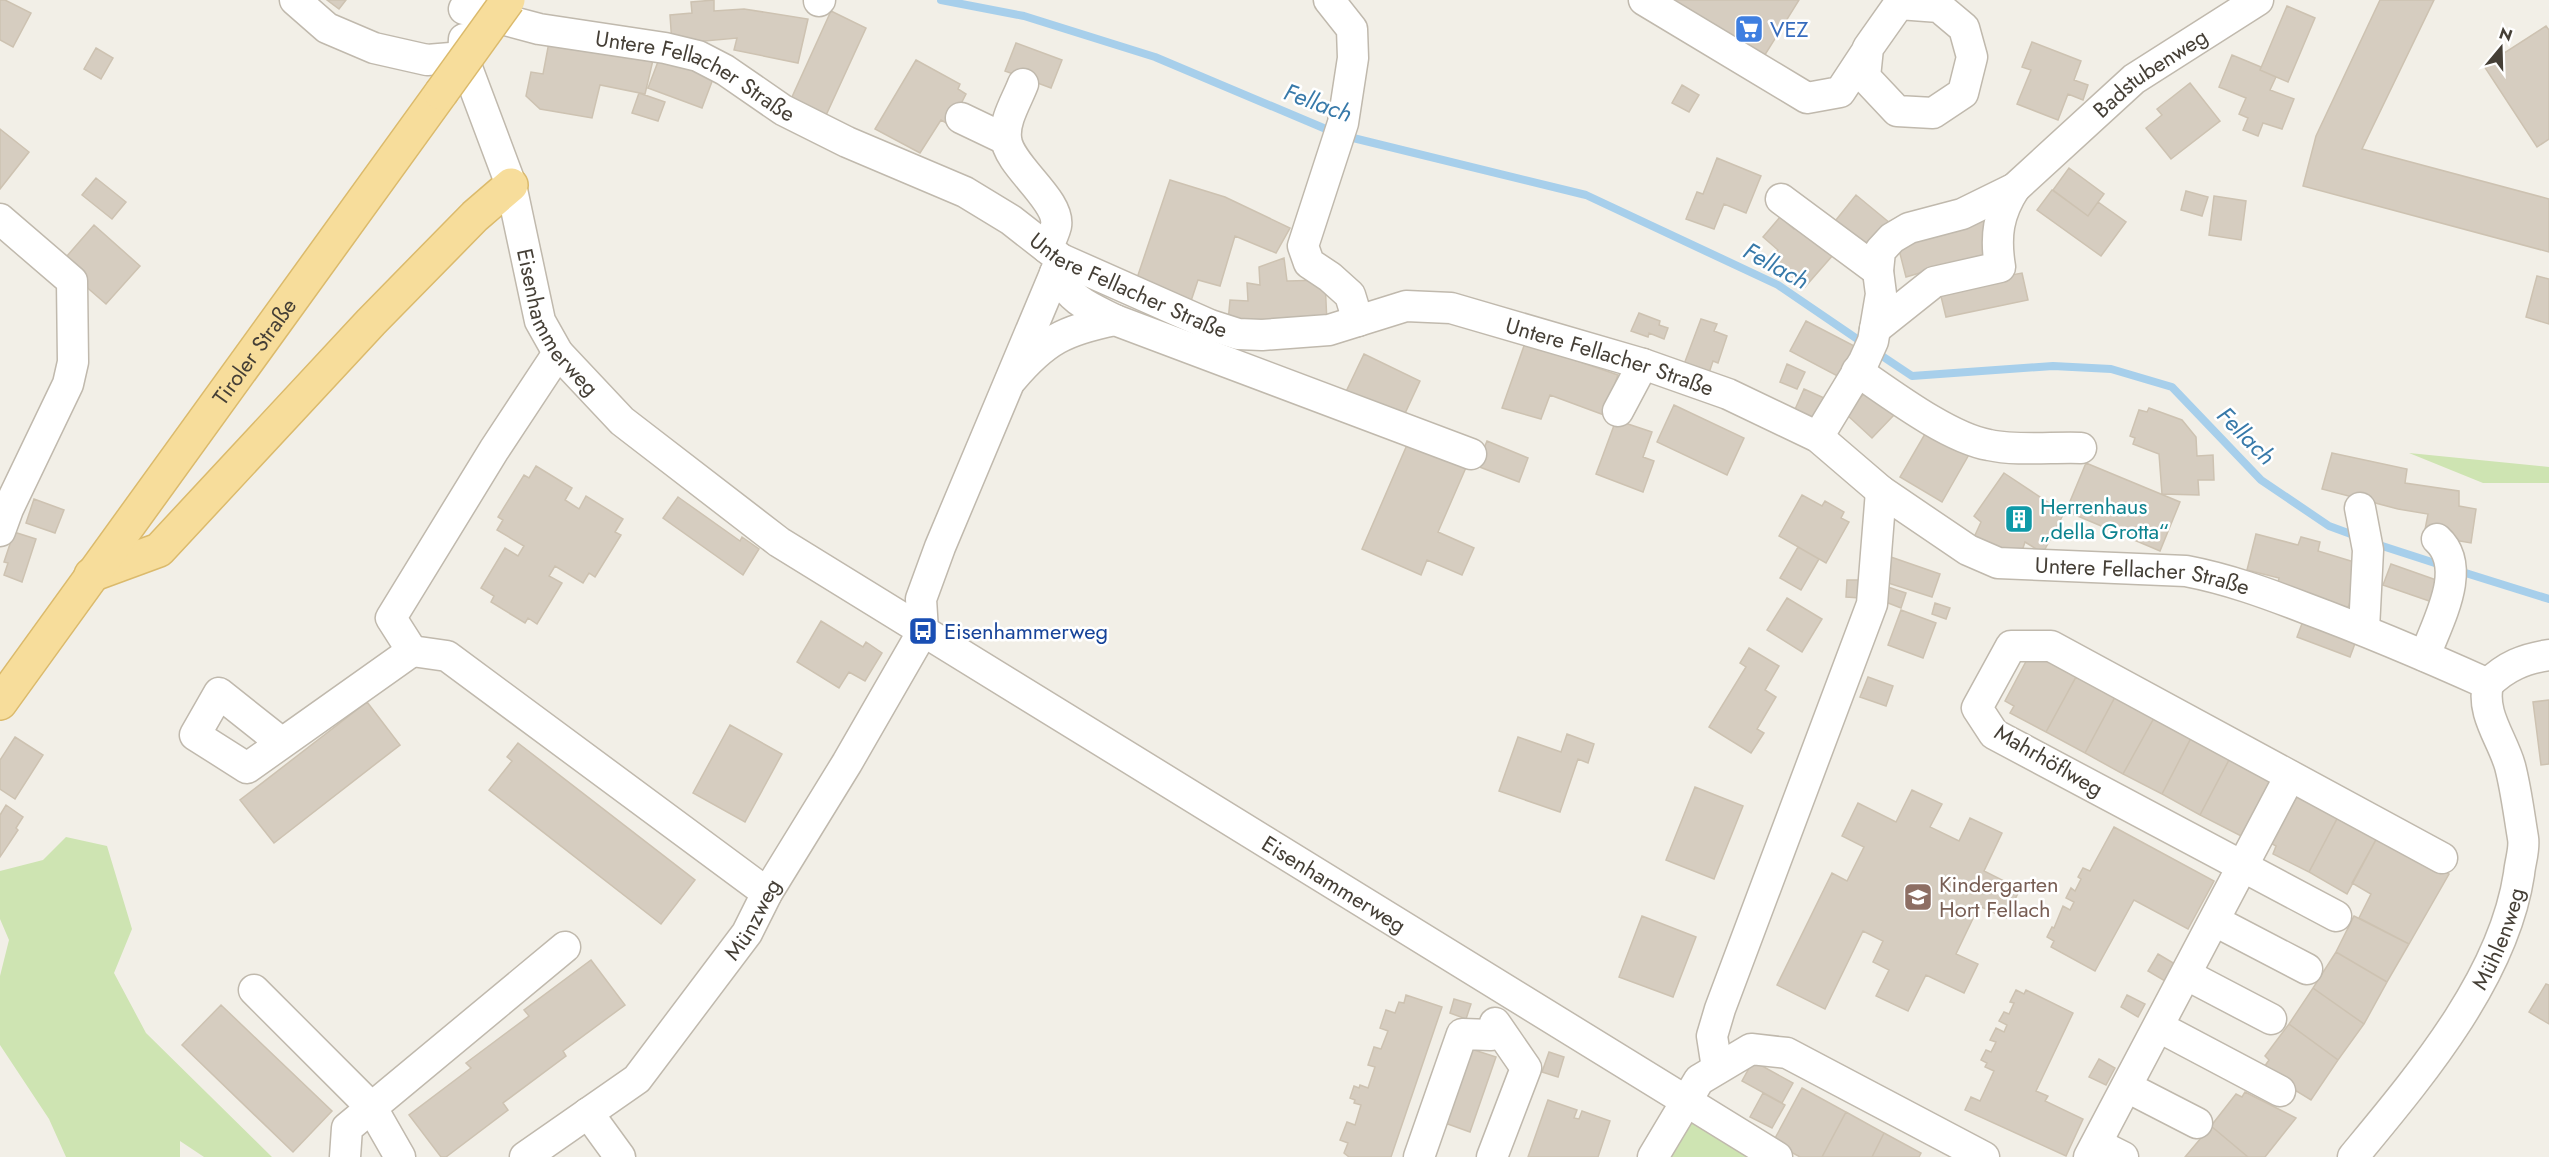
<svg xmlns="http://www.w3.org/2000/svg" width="2549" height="1157" font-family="Jost,sans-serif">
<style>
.green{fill:#cee4b2}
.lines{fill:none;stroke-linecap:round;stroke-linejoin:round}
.stream{stroke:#a7cfeb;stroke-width:8}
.building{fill:#d6cdc0;stroke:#cdc2b1;stroke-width:1.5}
.minor-casing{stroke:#c0b9ad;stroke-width:33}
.major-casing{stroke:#dbba6c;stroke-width:36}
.minor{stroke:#fff;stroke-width:30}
.major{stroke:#f7dd9b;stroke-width:33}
.major-bridge-casing{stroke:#dbba6c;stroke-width:36;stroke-linecap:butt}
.major-bridge{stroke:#f7dd9b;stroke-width:33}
.labels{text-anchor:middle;stroke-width:5;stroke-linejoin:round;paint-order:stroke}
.shop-label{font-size:22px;fill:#366cbe;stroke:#fff;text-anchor:start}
.street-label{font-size:22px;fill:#453f36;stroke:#fff}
.culture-label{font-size:22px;fill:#0d838f;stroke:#fff;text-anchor:start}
.transit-label{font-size:22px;fill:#164399;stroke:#fff;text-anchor:start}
.education-label{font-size:22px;fill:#785e54;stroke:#fff;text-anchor:start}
.water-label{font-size:24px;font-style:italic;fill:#3779a9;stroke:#fff}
</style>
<rect width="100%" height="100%" fill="#f2efe7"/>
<path class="green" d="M2409 453 2549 467V483H2483Z
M66 837 107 846 132 929 114 973 146 1033 272 1157H204L180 1141V1157H66L49 1119 0 1045V976L9 940 0 919V871L43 860Z
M1689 1112 1758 1157H1661Z"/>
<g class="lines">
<path class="stream" d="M941 0 1024 16 1155 57 1333 132
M1345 136 1586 195 1778 285 1866 345
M1876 352 1912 376 2053 366 2111 369 2172 387 2261 480 2329 526 2359 537
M2373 543 2441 565
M2456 570 2549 599"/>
</g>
<path class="building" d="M0 0H5L31 13 13 47 0 40Z
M327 0H346L339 9Z
M714 0V11L744 9 808 19 798 63 734 50 737 38 672 44 670 15 692 13 691 2Z
M1672 0H1799L1763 58Z
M2380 0H2434L2362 149 2549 199V252L2303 186 2316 136Z
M2287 6 2315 18 2288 82 2260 70Z
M831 11 866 28 822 124 787 108Z
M2546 26 2549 30V139L2537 147 2484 66Z
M549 42 653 60 645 94 600 85 592 118 540 109 526 96 531 72 543 74Z
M2032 42 2081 61 2074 80 2088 85 2083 100 2068 94 2058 120 2017 104 2031 70 2022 67Z
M1016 43 1062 60 1051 88 1005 71Z
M96 48 113 58 101 79 84 69Z
M662 51 716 71 702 108 648 88Z
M2232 55 2261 67 2260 70 2276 77 2270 90 2294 99 2282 129 2263 123 2258 136 2243 130 2248 118 2239 114 2246 98 2219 87Z
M916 60 960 84 958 89 966 94 950 125 941 120 920 153 875 129Z
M2190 83 2220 121 2171 159 2146 128 2162 115 2157 109Z
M1682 85 1699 95 1689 112 1672 103Z
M639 93 665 102 658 121 632 113Z
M0 129 29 152 0 189Z
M1717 158 1761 176 1746 213 1724 204 1714 229 1686 219 1697 192 1703 194Z
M2069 168 2104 194 2088 216 2053 190Z
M96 178 126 202 112 219 82 195Z
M1170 180 1225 197 1290 228 1276 253 1235 236 1220 286 1198 280 1191 301 1135 284Z
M2052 190 2088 216 2098 202 2126 222 2101 256 2037 210Z
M2186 191 2208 197 2202 216 2181 210Z
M1856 195 1890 223 1866 253 1832 225Z
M2214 196 2246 201 2241 240 2209 235Z
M1780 217 1794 229 1798 225 1833 255 1805 287 1771 258 1778 250 1763 237Z
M1983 218 1994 260 1954 263 1906 277 1897 242Z
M94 225 140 266 106 304 60 264Z
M1284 258 1287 281 1325 280 1327 323 1228 322 1230 300 1248 301 1247 283 1260 285 1259 267Z
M2022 273 2028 300 1946 317 1939 288Z
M2537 276 2549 279V324L2526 317Z
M1639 313 1660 321 1659 325 1668 328 1664 339 1649 333 1648 337 1631 331Z
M1701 319 1717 324 1714 331 1727 336 1718 363 1713 361 1708 376 1683 367Z
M1806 321 1862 350 1847 381 1790 351Z
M1525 343 1618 375 1604 415 1550 395 1541 419 1502 408Z
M1364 354 1420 381 1401 422 1344 396Z
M1787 364 1805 372 1797 389 1780 382Z
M1804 389 1824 398 1813 425 1792 416Z
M1868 389 1894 415 1872 438 1846 414Z
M1674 405 1744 438 1727 475 1657 442Z
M2149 408 2182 420 2196 437 2197 456 2213 455 2214 480H2198L2199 495 2162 494 2159 454 2133 444 2135 438 2130 436 2139 410 2147 412Z
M1616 420 1652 432 1643 457 1654 461 1643 492 1596 474Z
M1929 427 1971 451 1942 502 1900 477Z
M1410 438 1468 463 1438 532 1474 548 1462 575 1427 560 1421 575 1362 549Z
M1487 441 1528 458 1519 482 1477 466Z
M2332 453 2407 469 2405 483 2459 491V506L2476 509 2471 543 2424 535 2428 514 2398 509 2322 489Z
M2086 463 2180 502 2160 551 2066 511Z
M536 466 572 488 565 500 579 509 586 496 623 519 615 532 621 535 595 577 589 573 583 583 555 566 549 576 562 583 537 624 528 618 525 623 491 602 494 596 481 588 505 548 518 556 524 546 497 530 503 520 498 517 524 475 529 478Z
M2004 473 2064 513 2043 553 2025 542 2019 560 1971 544 1981 522 1974 516Z
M1802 495 1822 506 1825 501 1844 512 1841 518 1849 522 1826 563 1779 536Z
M678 497 740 541 742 537 759 549 743 575 663 518Z
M34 499 64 510 55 533 26 523Z
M14 532 36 539 22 582 4 575 8 563 4 562Z
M2256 534 2298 545 2301 537 2320 542 2318 551 2364 565 2344 618 2276 591 2279 578 2247 570Z
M1798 547 1819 559 1801 590 1780 578Z
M1888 556 1940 574 1932 597 1888 583Z
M2391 564 2442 582 2435 603 2383 585Z
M1847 580H1861L1860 598 1846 597Z
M1888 587 1906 593 1901 608 1883 601Z
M1787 598 1822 619 1802 652 1767 630Z
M1935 603 1950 608 1946 619 1932 614Z
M1901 610 1936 623 1923 658 1888 645Z
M2307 610 2360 630 2350 657 2297 637Z
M821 621 863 647 866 642 882 653 865 681 849 672 839 688 797 662Z
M1749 648 1779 666 1765 690 1776 697 1757 729 1764 733 1751 753 1709 727 1746 667 1740 663Z
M2031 652 2076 677 2046 732 2010 713 2014 706 2005 701Z
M1868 677 1893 686 1886 706 1860 697Z
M2076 677 2115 697 2085 753 2046 732Z
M2115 697 2154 718 2123 774 2085 753Z
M2549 700V764L2541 765 2533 702Z
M367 702 400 745 274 843 240 800Z
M2154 718 2191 738 2162 794 2123 774Z
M730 725 782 754 745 822 693 793Z
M1567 734 1594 744 1588 763 1578 759 1560 812 1499 791 1518 737 1561 752Z
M15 737 43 755 15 799 0 789V760Z
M2191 738 2230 758 2200 815 2162 794Z
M518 743 695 880 661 924 489 790 512 761 507 757Z
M2230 758 2275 782 2245 838 2200 815Z
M1695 787 1743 806 1714 879 1666 860Z
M1912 790 1942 804 1930 827 1959 841 1970 818 2002 833 1984 871 2020 889 2006 918 1979 906 1956 954 1978 964 1964 993 1926 975 1908 1011 1876 996 1889 970 1873 962 1883 941 1863 931 1825 1009 1777 985 1832 873 1847 881 1864 847 1842 836 1858 803 1896 822Z
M2296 794 2339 815 2309 872 2273 854 2276 846 2269 842Z
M6 805 23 817 16 828 18 830 0 857V815Z
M2339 815 2378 836 2347 894 2309 872Z
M2114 827 2214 881 2188 929 2134 900 2095 971 2051 947 2054 941 2047 937 2052 927 2054 928 2063 906 2070 910 2074 902 2066 898 2071 888 2075 891 2081 879 2078 877 2083 868 2090 871Z
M2378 836 2449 874 2409 944 2359 918 2371 894 2352 883Z
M1642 916 1696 937 1673 997 1619 977Z
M2354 916 2409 944 2387 982 2336 952Z
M2336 952 2387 982 2364 1024 2313 988Z
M2158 954 2175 964 2165 981 2148 971Z
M591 960 625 1005 563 1051 566 1056 503 1103 508 1110 446 1157H441L409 1115 471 1068 466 1063 529 1016 524 1010Z
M2546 984 2549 985V1024L2529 1012Z
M2313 988 2364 1024 2338 1060 2289 1024Z
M2016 990 2024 994 2026 990 2073 1013 2036 1091 2048 1096 2045 1101 2083 1119 2066 1156 1965 1110 1971 1097 1980 1101 1994 1071 1985 1067 1987 1063 1981 1060 1986 1050 1991 1052 1996 1042 1990 1040 1996 1028 2004 1032 2007 1025 1999 1021 2004 1012 2009 1014 2014 1003 2010 1002Z
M1406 995 1442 1007 1391 1157H1349L1344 1153 1348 1143 1340 1140 1347 1122 1355 1125 1361 1105 1354 1103 1355 1100 1350 1098 1354 1086 1359 1088 1360 1085 1368 1088 1375 1067 1368 1065 1374 1047 1381 1049 1388 1031 1380 1028 1386 1010 1395 1013 1399 1002 1404 1003Z
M2127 995 2145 1004 2138 1017 2121 1007Z
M1454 999 1471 1004 1466 1019 1450 1013Z
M221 1005 332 1111 293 1152 182 1045Z
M2289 1024 2338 1060 2311 1100 2262 1070 2269 1060 2265 1056Z
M1471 1049 1496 1057 1470 1132 1445 1123Z
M1549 1052 1564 1057 1558 1077 1542 1072Z
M2099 1059 2115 1068 2106 1085 2089 1077Z
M1753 1061 1793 1083 1782 1103 1742 1081Z
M1802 1088 1846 1112 1822 1157H1800L1773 1142Z
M2245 1092 2296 1118 2265 1157H2248L2211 1126 2236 1094 2242 1097Z
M1763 1093 1785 1105 1772 1128 1750 1117Z
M1548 1100 1577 1110 1574 1118 1579 1119 1582 1111 1610 1121 1598 1157H1528Z
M1846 1112 1884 1133 1872 1157H1822Z
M2211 1126 2248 1157H2185Z
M1884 1133 1921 1153 1919 1157H1872Z"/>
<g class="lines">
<g class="minor-casing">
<g id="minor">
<path d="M295 0 327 28 374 48 427 60 463 57"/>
<path d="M1329 0 1352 29 1353 58 1343 123 1303 246 1309 263 1330 277 1350 295 1358 321"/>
<path d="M1644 0 1807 98 1840 92 1867 51"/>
<path d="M819 1 820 0"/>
<path d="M1899 4 1939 7 1964 28 1972 57 1963 93 1933 113 1897 111 1865 77 1868 48 1899 4 1901 0"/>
<path id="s1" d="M464 9 539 29 665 48 698 56 725 70 783 110 847 142 965 192 1011 220 1061 259 1210 325 1238 334 1262 335 1329 330 1406 306 1451 308 1643 364 1728 394 1818 437 1881 491 1968 550 1998 563 2186 571C2228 579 2266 593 2305 608 2367 631 2428 657 2488 684"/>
<path id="s2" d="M464 39 463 57 511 185 540 321 558 353 622 421 779 542 1777 1157"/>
<path d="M1023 84C1017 100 1004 120 1006 138 1008 166 1061 200 1056 226 1054 234 1050 242 1047 248"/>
<path d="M961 118 1005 139"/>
<path d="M1781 199 1878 271"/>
<path d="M0 219 72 281 73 362 68 384 8 509 0 531"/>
<path d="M1055 273C1074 302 1085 305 1115 320"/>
<path d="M1875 329 1934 282 2000 267C1995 236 1998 214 2015 188"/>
<path d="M558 353 494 450 391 618 412 651 447 656 767 893"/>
<path d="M1857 371C1892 395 1949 438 1989 445 2016 451 2052 447 2081 448"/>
<path d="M1012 379C1045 340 1065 330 1115 320L1471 454"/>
<path d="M1618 411 1643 364"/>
<path id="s3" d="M1818 437 1864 361 1873 341 1881 294 1878 271 1880 251 1892 238 1909 228 1962 214 2015 188 2134 79 2258 0"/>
<path d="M2360 508 2368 550 2364 629"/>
<path d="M923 631 921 599 940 547 1061 259"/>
<path d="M2425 656C2437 622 2469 568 2437 539"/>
<path d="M2488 684C2506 666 2524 659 2549 655"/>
<path d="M282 743 219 693 195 735 247 768 412 651"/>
<path d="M2336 916 1994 734 1977 708 2011 646H2051L2442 858"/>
<path d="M2215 921 2307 969"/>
<path d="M2187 975 2271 1019"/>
<path d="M254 990 372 1108 400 1157"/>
<path d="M2159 1027 2280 1091"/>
<path d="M1717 1068 1712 1036 1720 1009 1872 604 1881 491"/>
<path d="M2127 1087 2197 1123"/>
<path d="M588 1113 620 1157"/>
<path d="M2097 1144 2123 1157"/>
<path d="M345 1157 347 1128 565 947"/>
<path id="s4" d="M525 1157 637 1079 747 933 767 893 847 763 923 631"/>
<path d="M1419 1157 1462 1034 1491 1035"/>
<path d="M1492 1157 1526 1068 1495 1023"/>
<path d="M1653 1157 1699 1080 1751 1049 1787 1053 1984 1157"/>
<path d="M2089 1157 2290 776"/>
<path id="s5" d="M2353 1157C2419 1077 2503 979 2519 874 2520 862 2525 849 2523 838 2519 814 2516 789 2510 766 2502 738 2481 714 2488 684"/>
</g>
</g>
<g class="major-casing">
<g id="major">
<path d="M91 575 159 550 371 322 475 216 511 185"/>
<path id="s6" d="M0 703 441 93"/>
</g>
</g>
<use href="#minor" class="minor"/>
<use href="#major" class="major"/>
<g class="major-bridge-casing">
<path id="major-bridge" d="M441 93 508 0"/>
</g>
<use href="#major-bridge" class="major-bridge"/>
</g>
<defs>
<g id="supermarket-square" transform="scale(1.5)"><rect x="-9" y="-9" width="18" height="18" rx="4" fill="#3f7fe0" stroke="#fff"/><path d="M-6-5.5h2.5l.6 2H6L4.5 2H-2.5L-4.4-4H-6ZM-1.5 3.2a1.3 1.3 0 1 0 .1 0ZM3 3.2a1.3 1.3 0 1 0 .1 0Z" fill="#fff"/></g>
<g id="building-square" transform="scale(1.5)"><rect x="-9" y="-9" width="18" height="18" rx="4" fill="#0f9aa8" stroke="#fff"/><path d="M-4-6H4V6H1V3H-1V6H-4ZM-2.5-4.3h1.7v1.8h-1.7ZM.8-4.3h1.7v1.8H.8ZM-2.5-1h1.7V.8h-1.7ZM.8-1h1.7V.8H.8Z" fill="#fff"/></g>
<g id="bus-square" transform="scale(1.5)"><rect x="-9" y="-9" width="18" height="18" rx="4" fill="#1a4fb4" stroke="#fff"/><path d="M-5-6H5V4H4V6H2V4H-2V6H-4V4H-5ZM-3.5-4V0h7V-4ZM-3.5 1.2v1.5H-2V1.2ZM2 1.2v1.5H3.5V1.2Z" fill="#fff"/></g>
<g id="school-square" transform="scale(1.5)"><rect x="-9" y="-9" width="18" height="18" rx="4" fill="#8d6e63" stroke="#fff"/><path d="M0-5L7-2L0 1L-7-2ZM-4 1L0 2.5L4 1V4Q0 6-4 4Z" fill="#fff"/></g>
</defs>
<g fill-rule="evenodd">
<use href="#supermarket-square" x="1749" y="29"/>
<use href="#building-square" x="2019" y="519"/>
<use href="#bus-square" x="923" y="631"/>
<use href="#school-square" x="1918" y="897"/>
</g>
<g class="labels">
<g class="shop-label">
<text x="1770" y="37">VEZ</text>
</g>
<g class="street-label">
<text dy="8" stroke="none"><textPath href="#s3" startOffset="531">Badstubenweg</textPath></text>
<text dy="8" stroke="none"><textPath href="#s1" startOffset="243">Untere Fellacher Straße</textPath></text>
<text dy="8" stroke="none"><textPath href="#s1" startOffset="729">Untere Fellacher Straße</textPath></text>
<text dy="8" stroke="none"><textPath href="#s2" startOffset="302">Eisenhammerweg</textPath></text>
<text dy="8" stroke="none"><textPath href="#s6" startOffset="434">Tiroler Straße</textPath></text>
<text dy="8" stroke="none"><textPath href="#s1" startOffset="1232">Untere Fellacher Straße</textPath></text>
<text dy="8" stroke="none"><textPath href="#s1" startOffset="1822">Untere Fellacher Straße</textPath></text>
<text transform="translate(2049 760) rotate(30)" y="8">Mahrhöflweg</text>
<text dy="8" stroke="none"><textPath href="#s2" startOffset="1274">Eisenhammerweg</textPath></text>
<text dy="8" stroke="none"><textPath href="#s4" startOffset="334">Münzweg</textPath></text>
<text dy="8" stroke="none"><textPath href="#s5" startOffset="264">Mühlenweg</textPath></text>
</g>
<g class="culture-label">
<text x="2040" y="514">Herrenhaus<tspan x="2040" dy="25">„della Grotta“</tspan></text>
</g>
<g class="transit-label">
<text x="944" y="639">Eisenhammerweg</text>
</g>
<g class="education-label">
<text x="1939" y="892">Kindergarten<tspan x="1939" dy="25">Hort Fellach</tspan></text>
</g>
<g class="water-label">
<text transform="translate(1318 103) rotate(20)" y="8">Fellach</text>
<text transform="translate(1776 266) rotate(29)" y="8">Fellach</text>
<text transform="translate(2246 436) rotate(45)" y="8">Fellach</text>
</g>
</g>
<g transform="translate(2501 48) rotate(19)" stroke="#ffffff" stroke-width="4.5" paint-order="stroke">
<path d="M0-4.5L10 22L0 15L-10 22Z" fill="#453f36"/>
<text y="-9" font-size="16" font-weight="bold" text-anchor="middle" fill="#453f36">N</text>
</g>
</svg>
